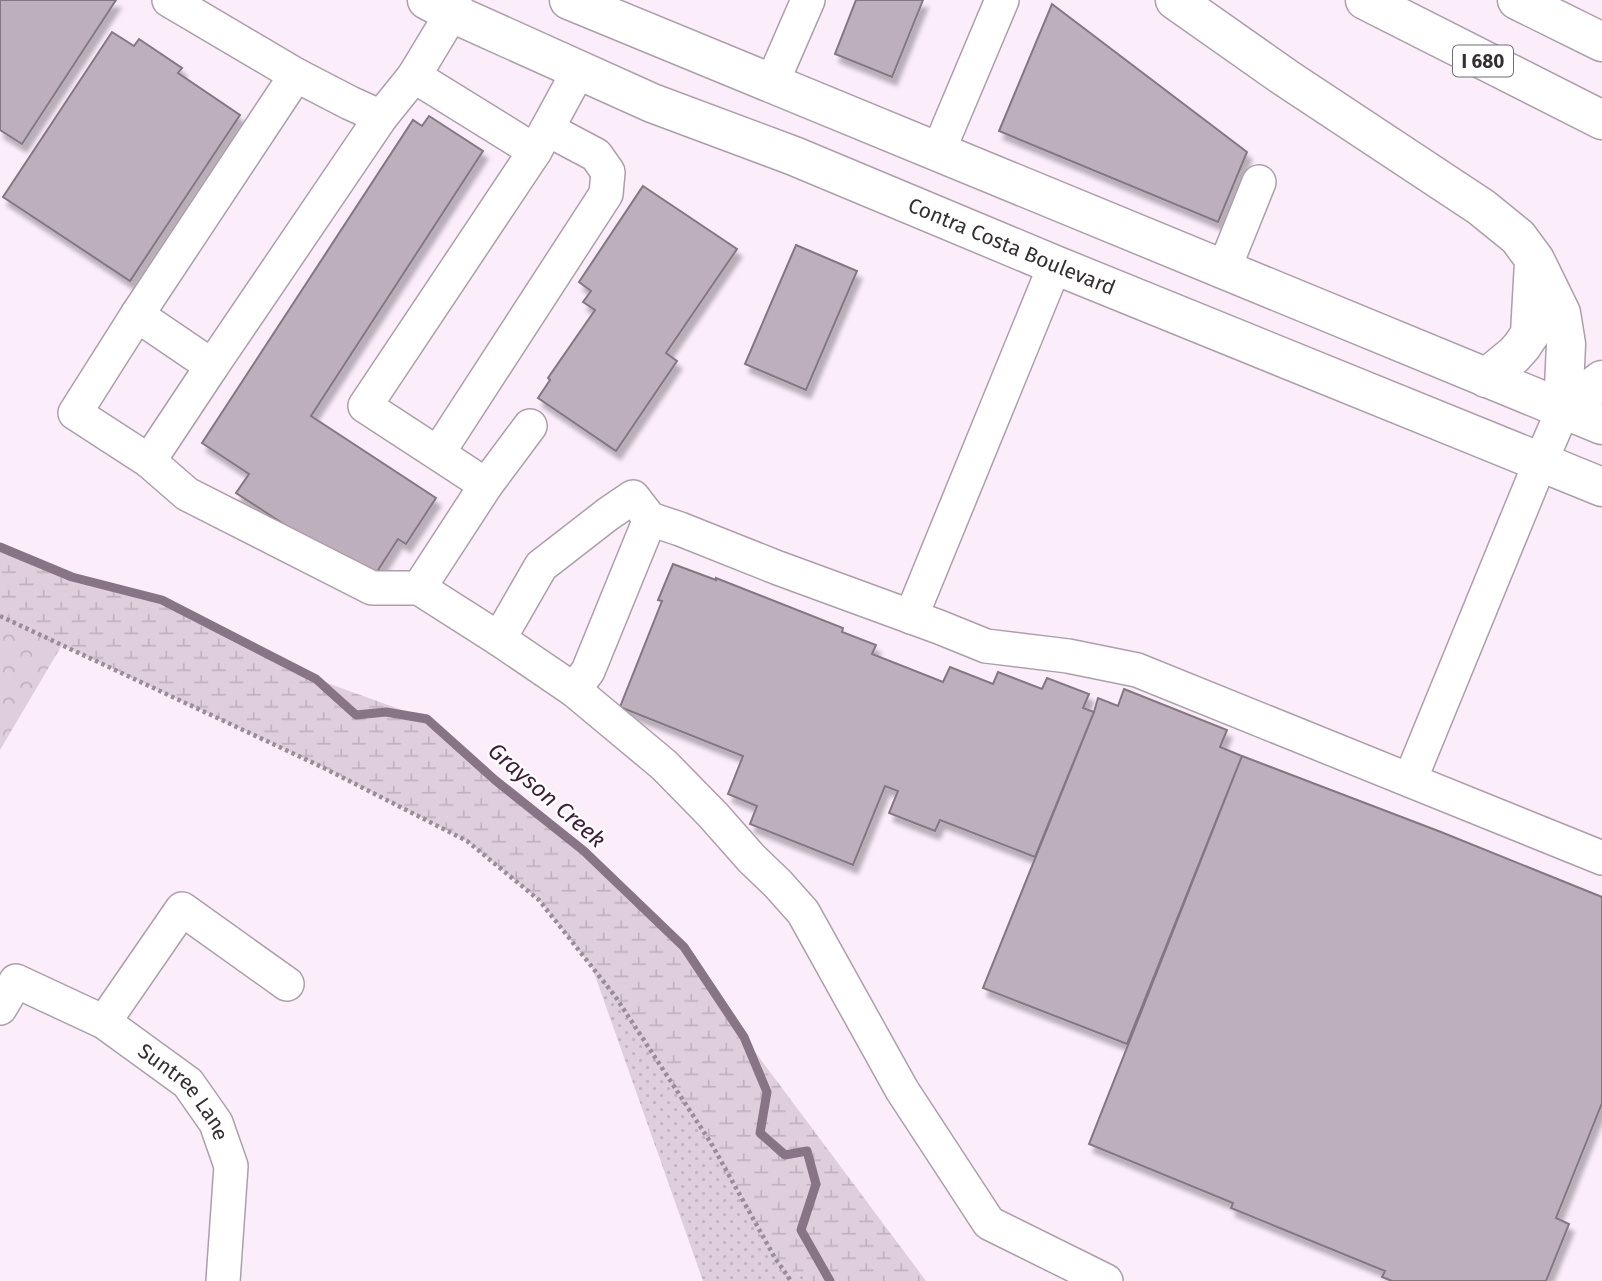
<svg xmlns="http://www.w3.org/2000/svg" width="1602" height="1281" font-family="'Fira Sans',sans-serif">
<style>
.grass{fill:url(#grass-dots)}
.wetland{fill:url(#wetland-marsh)}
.park{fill:url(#park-crowns)}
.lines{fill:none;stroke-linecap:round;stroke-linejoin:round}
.stream{stroke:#877586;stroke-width:9}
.building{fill:#bdafbc;stroke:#837782;stroke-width:2;filter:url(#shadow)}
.minor-casing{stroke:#ac9fab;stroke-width:36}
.major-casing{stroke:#ac9fab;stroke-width:41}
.highway-casing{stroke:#ac9fab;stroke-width:41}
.path{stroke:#988e97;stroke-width:4.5;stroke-dasharray:3.5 3.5;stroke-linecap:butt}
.minor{stroke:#fff;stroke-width:33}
.major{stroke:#fff;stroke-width:38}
.highway{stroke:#fff;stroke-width:38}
.labels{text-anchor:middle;stroke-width:5;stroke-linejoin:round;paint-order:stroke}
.shield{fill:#fff;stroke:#716d70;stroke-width:2}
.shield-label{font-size:19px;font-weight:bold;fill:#342f33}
.street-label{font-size:21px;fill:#342f33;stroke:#fff}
.water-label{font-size:23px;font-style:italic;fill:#3e1c3c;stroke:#fff}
</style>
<defs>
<pattern id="grass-dots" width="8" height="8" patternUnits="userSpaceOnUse" patternTransform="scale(1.75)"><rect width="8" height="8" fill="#dfcfdd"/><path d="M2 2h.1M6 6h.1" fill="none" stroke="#c0b2be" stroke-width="1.8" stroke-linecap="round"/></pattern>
<pattern id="wetland-marsh" width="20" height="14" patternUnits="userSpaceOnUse" patternTransform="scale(1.75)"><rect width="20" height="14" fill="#dfcfdd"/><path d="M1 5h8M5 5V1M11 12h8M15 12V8" fill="none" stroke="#c0b2be"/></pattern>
<pattern id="park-crowns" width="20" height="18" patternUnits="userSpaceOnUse" patternTransform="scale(1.75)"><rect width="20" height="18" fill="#dfcfdd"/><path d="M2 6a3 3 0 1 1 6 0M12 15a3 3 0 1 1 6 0" fill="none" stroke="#c0b2be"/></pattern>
<filter id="shadow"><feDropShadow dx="4.5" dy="8" stdDeviation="2" flood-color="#0004"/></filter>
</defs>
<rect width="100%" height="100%" fill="#fbedfa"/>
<path class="grass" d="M592 967 615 996 711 1143 775 1258 809 1281H703Z"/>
<path class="wetland" d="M0 547 72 577 162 600 316 679 427 719 495 780 584 851 684 947 744 1037 926 1281H809L775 1258 711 1143 615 996 539 900 467 841 322 767 0 616Z"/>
<path class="park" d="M0 616 62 645 0 750Z"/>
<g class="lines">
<path class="stream" d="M0 547 72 577 162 600 316 679 356 715 386 712 427 719 495 780 584 851 684 947 744 1037 767 1092 760 1133 785 1155 807 1151 816 1184 801 1230 830 1281"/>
</g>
<path class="building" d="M0 0H116L22 144 0 130Z
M856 0H923L892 77 835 54Z
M1052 4 1247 152 1218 222 999 131Z
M112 32 134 46 139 39 182 68 178 73 240 115 130 281 3 197Z
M429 116 483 151 311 416 436 498 406 544 398 539 371 581 236 493 249 474 202 443 413 120 422 126Z
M643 186 737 249 666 353 677 361 616 451 538 398 550 380 548 378 595 310 583 302 591 291 579 282Z
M796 245 857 271 806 390 745 364Z
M673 564 716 580V578L843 628 842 632 876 645 872 654 943 682 950 667 993 684 998 672 1042 689 1047 678 1089 694 1083 708 1094 712 1035 857 940 820 935 831 889 813 898 791 885 786 853 865 750 824 757 806 728 794 743 756 620 707 662 601 658 600Z
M1124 689 1227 730 1220 747 1242 756 1127 1044 983 988 1094 712 1098 698 1118 706Z
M1242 756 1441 832 1602 897V1103L1556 1218 1569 1224 1546 1281H1392L1382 1277 1385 1271 1231 1208 1233 1203 1089 1144Z"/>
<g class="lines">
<g class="minor-casing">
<g id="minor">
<path d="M169 0 296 75"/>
<path d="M414 76 535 151 365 406 486 485 419 588 499 639 574 690 588 671 650 519"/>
<path d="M772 83 808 0"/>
<path d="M381 117 350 103 296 75 137 315 212 366 381 117 414 76 452 13 455 0"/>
<path d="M547 129 579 70"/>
<path d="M938 152 1002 0"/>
<path d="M1224 269 1259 182"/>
<path d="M137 315 75 413 149 461 212 366"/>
<path d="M438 453 606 194 608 172 596 155 547 129 535 151"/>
<path d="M149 461 187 494 372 588H419"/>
<path d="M486 485 530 426"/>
<path d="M911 617 1055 265"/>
<path d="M499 639 541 566 608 514 633 497 650 519 680 529 778 568 939 627 986 646 1068 656 1137 670 1602 858"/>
<path d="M574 690 664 765 713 815 752 859 778 884 803 912 902 1090 989 1223 1106 1281"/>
<path d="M1410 780 1540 463 1563 410"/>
<path id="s1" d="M0 1008 16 981 104 1022 188 1083 216 1123 231 1166 223 1281"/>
<path d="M104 1022 182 909 287 984"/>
</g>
</g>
<g class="major-casing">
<g id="major">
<path id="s2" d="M427 0 452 13 652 103 794 156 1055 265 1602 487"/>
<path d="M569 0 1602 425"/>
</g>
</g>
<g class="highway-casing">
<path id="highway" d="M1175 0 1286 78 1481 207 1518 237 1535 260 1561 313 1566 344 1563 410
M1365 0 1602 120
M1517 0 1602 42
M1486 378 1514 355 1522 346 1530 334 1534 262
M1563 410 1602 380"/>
</g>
<path class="path" d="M0 616 322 767 467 841 539 900 615 996 711 1143 775 1258 791 1281"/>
<use href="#minor" class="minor"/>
<use href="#major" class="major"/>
<use href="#highway" class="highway"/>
</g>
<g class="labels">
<rect class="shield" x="1453" y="45.5" width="60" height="31" rx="5"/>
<g class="shield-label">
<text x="1483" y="68">I 680</text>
</g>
<g class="street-label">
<text dy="7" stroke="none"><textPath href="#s2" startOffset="635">Contra Costa Boulevard</textPath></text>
<text dy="7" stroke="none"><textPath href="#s1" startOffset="236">Suntree Lane</textPath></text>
</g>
<g class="water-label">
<text transform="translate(547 795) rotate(41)" y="8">Grayson Creek</text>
</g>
</g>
</svg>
